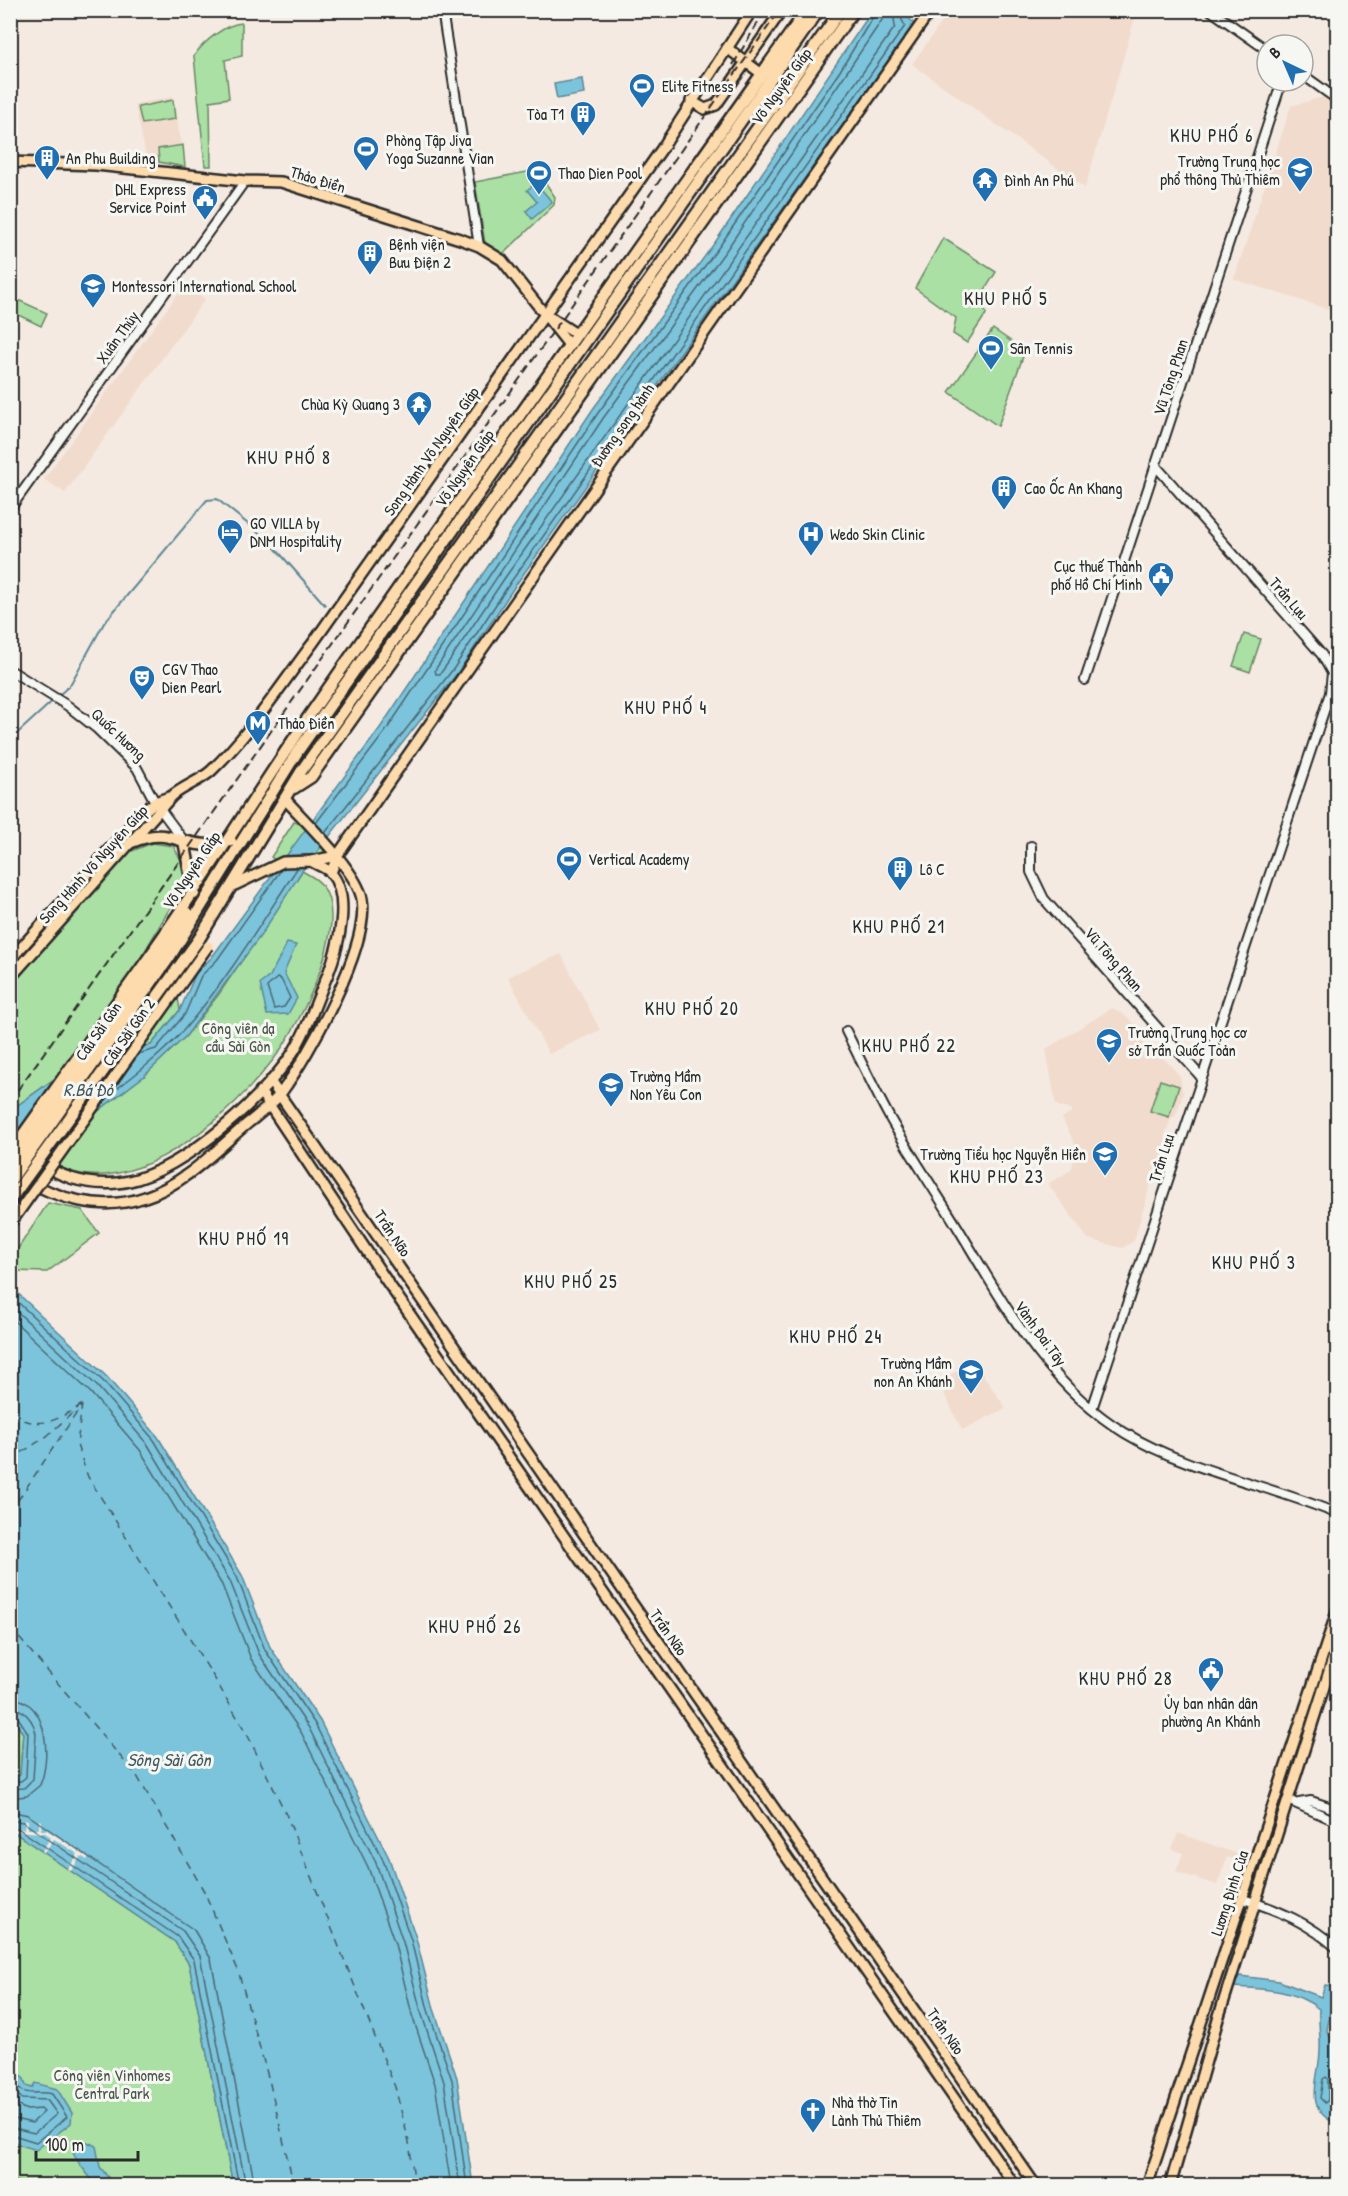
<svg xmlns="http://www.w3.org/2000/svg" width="1348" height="2196" font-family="'Patrick Hand',sans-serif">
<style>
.built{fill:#f1dbcd}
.green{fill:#aae0a3;stroke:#6a8667;stroke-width:1.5}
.water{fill:#7bc4dc;stroke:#5b8795;stroke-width:1.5}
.pier{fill:#f4eae1}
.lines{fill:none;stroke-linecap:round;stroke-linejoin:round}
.shore{stroke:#4b6872;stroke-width:1.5}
.stream{stroke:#5b8795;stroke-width:2}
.ferry{stroke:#435960;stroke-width:1.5;stroke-dasharray:8 6;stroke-linecap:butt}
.minor-casing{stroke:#2b2b2b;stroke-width:12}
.major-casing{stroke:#2b2b2b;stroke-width:14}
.highway-casing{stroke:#2b2b2b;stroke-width:15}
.minor{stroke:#f6f6f2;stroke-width:8}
.major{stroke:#fedbac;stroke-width:9}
.highway{stroke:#fedbac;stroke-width:10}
.rail{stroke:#2b2b2b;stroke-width:2;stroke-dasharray:9 4.5;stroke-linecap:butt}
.major-bridge-casing{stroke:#2b2b2b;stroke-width:14;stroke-linecap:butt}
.highway-bridge-casing{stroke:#2b2b2b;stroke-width:15;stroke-linecap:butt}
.major-bridge{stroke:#fedbac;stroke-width:9}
.highway-bridge{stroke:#fedbac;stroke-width:10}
.labels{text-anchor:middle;stroke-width:6;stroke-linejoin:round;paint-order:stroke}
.poi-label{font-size:16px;fill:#2b2b2b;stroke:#f6f6f2;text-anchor:start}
.street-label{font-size:16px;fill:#2b2b2b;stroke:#f6f6f2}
.park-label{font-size:16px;fill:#4b5849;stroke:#f6f6f2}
.neighbourhood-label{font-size:18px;letter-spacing:1.5px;fill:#2b2b2b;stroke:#f6f6f2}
.water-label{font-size:18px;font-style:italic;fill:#435960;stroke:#f6f6f2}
</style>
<rect width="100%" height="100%" fill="#f4eae1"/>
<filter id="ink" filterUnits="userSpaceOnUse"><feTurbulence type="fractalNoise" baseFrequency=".0167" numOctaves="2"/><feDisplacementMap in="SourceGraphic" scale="12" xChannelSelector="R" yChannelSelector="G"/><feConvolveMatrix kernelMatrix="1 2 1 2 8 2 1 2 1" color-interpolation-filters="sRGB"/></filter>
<g filter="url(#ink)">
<path class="built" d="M950 11H1137L1085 188 912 64Z
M173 97 185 167 147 161 135 104Z
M1323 97 1337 107V312L1234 279 1291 106Z
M185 284 205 299 65 493 44 479Z
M561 954 600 1030 549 1054 508 977Z
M1112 1008 1126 1016 1137 1027V1035L1151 1051H1157L1180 1076 1183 1094 1176 1115 1171 1119 1164 1137 1168 1139 1161 1162 1157 1161 1134 1241 1122 1248 1088 1239 1048 1184 1071 1170 1077 1148 1062 1118 1073 1111 1056 1105 1046 1049Z
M968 1366 978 1368 1006 1408 962 1430 938 1381Z
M1178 1833 1249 1858 1247 1862 1227 1857 1217 1885 1176 1872 1183 1853 1172 1849Z"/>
<path class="green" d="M242 23V56L225 60 229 98 210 101 211 166H205L194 56C203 42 225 24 242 23Z
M173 100 175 119 142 124 138 107Z
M183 145 185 167 159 162 158 149Z
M537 170 555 197 554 205 502 255 485 243 475 182Z
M943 238 996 272 981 296 986 314 967 343 953 334 956 318 915 288Z
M18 300 47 313 41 326 12 312Z
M993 329 1025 351 998 426 949 392Z
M1244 634 1261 639 1250 672 1233 666Z
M294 822 304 825 324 848 323 853 275 860 271 857Z
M152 843 173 846 185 867 184 884 135 968 178 998 180 1010 151 1045 112 1055 53 1080 11 1110V980L122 855Z
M302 871C309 875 316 878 321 884 353 923 299 1027 273 1060 232 1113 148 1189 76 1173 58 1169 30 1146 14 1135L24 1122 94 1114 144 1076 186 1036 219 994Z
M1160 1080 1179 1086 1169 1117 1150 1111Z
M48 1203 82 1210 99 1233 47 1272 11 1271V1259Z
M10 1717 23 1733 20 1775 11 1776Z
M11 1833H15L175 1942 189 1964 233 2185 25 2186 11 2179Z"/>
<path class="water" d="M872 11H908L906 15 914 24 515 586 459 671 302 871 261 935 186 1036 144 1076 94 1114 24 1122 11 1139V1110L53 1080 112 1055 151 1045 180 1010 196 973 212 957 380 728 593 409 716 241Z
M582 79 584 94 557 99 554 84Z
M536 183 552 202 532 219 526 211 537 202 527 190Z
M287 943 296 945 284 973 297 998 288 1014 267 1015 260 984 270 976Z
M11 1287 107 1377 158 1437 242 1575 270 1647 320 1721 389 1858 416 1938 434 2009 457 2078 473 2185H233L189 1964 175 1942 15 1833H11V1776L20 1775 23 1733 11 1717Z
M1240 1976 1279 1981 1321 1997 1325 1985 1337 1986 1330 2011 1327 2031 1337 2048 1333 2099 1337 2101V2124C1302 2109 1319 2081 1320 2051 1321 2037 1318 2023 1319 2009 1294 1989 1263 1989 1233 1987L1231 1983Z
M10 2067 24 2079 26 2086 32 2088 35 2083 57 2089 72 2113 71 2123 36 2150 18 2144 11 2137Z
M83 2140 96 2146 100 2167 110 2180 109 2185H95C88 2173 80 2167 73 2153Z"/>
<path class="pier" d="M11 1819H14V1828L24 1829 25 1820H28V1829H39V1820L42 1821 41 1830H47L89 1857 87 1860 81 1856 71 1871 68 1869 78 1854 54 1839 44 1853 42 1851 51 1837 45 1833 11 1831Z"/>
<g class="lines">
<path class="shore" d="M884 10 882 20 727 249 604 417 435 670 436 674H440L448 663 504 579 895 27 893 10
M316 823 385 732 598 413 721 244 840 71 877 10
M325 833 454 668 510 583 905 26 900 16 901 10
M277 978 281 979 290 998 284 1007 274 1009 267 987Z
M138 1054 156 1049 185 1014 201 976 217 960 281 870
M110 1094C135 1075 161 1055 182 1032 226 982 261 923 298 867
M10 1295 103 1381 154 1440 237 1577 265 1650 315 1724 383 1860 411 1940 428 2010 452 2080 467 2186
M10 1305 97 1386 148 1445 230 1581 259 1654 309 1728 376 1863 403 1942 421 2012 444 2082 460 2186
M10 1317 90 1392 140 1450 222 1585 251 1659 301 1732 368 1867 395 1944 412 2015 435 2084 451 2186
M10 1698C49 1699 51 1759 40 1785L27 1796 10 1798
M10 1707C24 1708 34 1721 36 1734L33 1779 24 1788 10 1789
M10 1714 17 1716 28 1733 26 1777 21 1781H10
M10 1811 28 1815 194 1930 211 1959 255 2186
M10 1820 23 1822 183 1931 200 1956 246 2186
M10 1827 19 1829 178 1937 194 1960 239 2186
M10 2076C15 2080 19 2089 23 2091 29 2095 43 2091 52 2094L67 2117 36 2142 10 2134
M1326 2077 1328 2079V2100L1325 2103 1320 2098 1323 2079Z
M10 2086 22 2099 47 2100 57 2114 34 2133 10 2127
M10 2102 27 2110 41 2109 44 2112 32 2123 10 2118"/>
<path class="stream" d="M10 740 70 685 104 623 207 500 217 499 269 541 325 605"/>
<path class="ferry" d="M82 1404 77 1445 88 1477 215 1679 248 1736 286 1814 395 2087 409 2142 415 2186
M10 1416C43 1428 53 1423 81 1405
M10 1460 47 1436 79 1407
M10 1512 82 1405
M10 1627 137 1776 204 1891 238 1970 270 2084 294 2186"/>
<g class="minor-casing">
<path id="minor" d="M442 10 479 246
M1210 10 1267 50
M1303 75 1338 100
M10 509 245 181
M10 670 68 706 96 728 137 768 155 802 184 841
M1085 680 1282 81
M1031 846V872L1044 899 1202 1078
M846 1031C861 1061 875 1091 891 1120 912 1157 936 1192 958 1228 1005 1305 1046 1385 1125 1433 1188 1471 1270 1485 1338 1514
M1092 1409 1330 693 1332 673 1322 655 1155 465
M1288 1800 1338 1822
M1299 1803 1311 1801 1338 1810
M1243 1899C1279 1910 1309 1923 1338 1949"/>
</g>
<g class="major-casing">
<path id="major" d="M727 48 762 74
M691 101 705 109 716 105 782 10
M10 162 96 165 245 181 281 182 460 239 479 246 502 260 569 345
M550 317 576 334
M331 873 337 856 931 10
M235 885 283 862 311 861 337 856
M10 960 141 814 155 802 172 796
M10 978 172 796C184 786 200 781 211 771 250 734 281 685 313 643L661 150 752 10
M270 1081 1036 2186
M260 1091 386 1280 1015 2186
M32 1158C58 1176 84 1186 117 1183 175 1178 258 1103 290 1057 307 1032 316 1001 328 974 338 948 352 897 331 873 327 868 317 865 311 861
M20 1176C57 1200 103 1212 145 1197 185 1184 217 1149 248 1123 259 1114 273 1104 281 1093 310 1053 370 946 362 899 357 871 305 821 285 799
M1147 2186 1338 1609
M1170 2186 1218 2019 1338 1643"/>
</g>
<g class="highway-casing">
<path id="highway" d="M294 788 311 777 854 10
M184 841 194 894
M132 842C169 826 178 846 212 845 219 845 225 842 231 841
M199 939 302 770 841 10
M155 948C210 870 260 788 314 709 476 475 642 243 807 10
M162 953 188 913
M169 958 298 751 819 10"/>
</g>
<use href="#minor" class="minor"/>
<use href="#major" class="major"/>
<use href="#highway" class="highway"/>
<path class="rail" d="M733 65 765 10
M10 1101 780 10"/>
<g class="major-bridge-casing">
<path id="major-bridge" d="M10 1152 155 948
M10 1224 208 946"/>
</g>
<g class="highway-bridge-casing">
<path id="highway-bridge" d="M10 1166 162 953
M10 1181 169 958
M10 1200 199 939"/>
</g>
<use href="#major-bridge" class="major-bridge"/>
<use href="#highway-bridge" class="highway-bridge"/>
</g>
</g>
<defs>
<g id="stadium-pin" transform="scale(1.35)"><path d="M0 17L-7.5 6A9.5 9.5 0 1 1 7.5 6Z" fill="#1f6fb2" stroke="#f6f6f2"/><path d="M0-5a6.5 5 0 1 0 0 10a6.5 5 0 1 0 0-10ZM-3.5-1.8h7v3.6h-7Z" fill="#fff"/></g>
<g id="building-pin" transform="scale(1.35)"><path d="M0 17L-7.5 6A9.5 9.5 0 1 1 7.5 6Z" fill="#1f6fb2" stroke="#f6f6f2"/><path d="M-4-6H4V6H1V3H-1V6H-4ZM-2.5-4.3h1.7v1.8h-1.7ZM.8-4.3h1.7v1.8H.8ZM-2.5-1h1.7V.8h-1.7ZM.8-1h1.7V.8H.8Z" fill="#fff"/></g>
<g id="school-pin" transform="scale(1.35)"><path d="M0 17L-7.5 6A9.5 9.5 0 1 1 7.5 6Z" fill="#1f6fb2" stroke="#f6f6f2"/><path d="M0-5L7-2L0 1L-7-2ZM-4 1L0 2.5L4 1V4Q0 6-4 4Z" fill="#fff"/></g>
<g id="temple-pin" transform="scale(1.35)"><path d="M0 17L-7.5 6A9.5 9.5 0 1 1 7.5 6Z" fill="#1f6fb2" stroke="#f6f6f2"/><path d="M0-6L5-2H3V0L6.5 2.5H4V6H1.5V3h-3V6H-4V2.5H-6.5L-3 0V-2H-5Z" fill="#fff"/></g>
<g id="civic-pin" transform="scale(1.35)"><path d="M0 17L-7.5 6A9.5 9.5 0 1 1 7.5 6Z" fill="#1f6fb2" stroke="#f6f6f2"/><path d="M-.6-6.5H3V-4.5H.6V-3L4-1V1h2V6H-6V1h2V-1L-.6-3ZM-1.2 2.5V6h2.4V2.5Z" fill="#fff"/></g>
<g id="hotel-pin" transform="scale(1.35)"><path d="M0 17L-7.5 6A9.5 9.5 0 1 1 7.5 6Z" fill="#1f6fb2" stroke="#f6f6f2"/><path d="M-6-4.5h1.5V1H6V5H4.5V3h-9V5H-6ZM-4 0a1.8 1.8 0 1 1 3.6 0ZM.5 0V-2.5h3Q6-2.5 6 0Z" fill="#fff"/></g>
<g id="hospital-pin" transform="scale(1.35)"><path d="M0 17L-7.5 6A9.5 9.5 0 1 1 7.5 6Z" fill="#1f6fb2" stroke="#f6f6f2"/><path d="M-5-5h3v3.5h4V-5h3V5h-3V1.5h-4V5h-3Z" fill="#fff"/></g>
<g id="theatre-pin" transform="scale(1.35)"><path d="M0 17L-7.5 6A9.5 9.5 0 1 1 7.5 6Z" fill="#1f6fb2" stroke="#f6f6f2"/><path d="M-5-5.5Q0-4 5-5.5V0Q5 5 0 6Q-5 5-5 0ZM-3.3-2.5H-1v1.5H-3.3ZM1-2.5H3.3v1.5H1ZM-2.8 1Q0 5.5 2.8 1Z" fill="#fff"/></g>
<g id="metro-pin" transform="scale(1.35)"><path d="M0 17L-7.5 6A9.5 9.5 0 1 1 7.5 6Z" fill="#1f6fb2" stroke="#f6f6f2"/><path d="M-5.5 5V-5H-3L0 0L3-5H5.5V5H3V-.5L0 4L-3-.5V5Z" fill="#fff"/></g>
<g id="church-pin" transform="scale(1.35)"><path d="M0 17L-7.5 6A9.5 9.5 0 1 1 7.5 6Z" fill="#1f6fb2" stroke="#f6f6f2"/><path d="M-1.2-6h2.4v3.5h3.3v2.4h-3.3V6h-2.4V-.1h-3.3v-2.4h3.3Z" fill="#fff"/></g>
</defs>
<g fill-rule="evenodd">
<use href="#stadium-pin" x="642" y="86"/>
<use href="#building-pin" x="583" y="114"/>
<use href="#stadium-pin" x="366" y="149"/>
<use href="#building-pin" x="47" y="158"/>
<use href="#school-pin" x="1300" y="170"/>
<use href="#stadium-pin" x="539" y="173"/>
<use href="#temple-pin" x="985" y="180"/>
<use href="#civic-pin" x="205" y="198"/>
<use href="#building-pin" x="370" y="253"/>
<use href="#school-pin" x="93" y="286"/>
<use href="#stadium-pin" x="991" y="348"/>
<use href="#temple-pin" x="419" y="404"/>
<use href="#building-pin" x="1004" y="488"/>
<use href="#hotel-pin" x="230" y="532"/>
<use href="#hospital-pin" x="811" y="534"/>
<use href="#civic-pin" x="1161" y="575"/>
<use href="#theatre-pin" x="142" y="678"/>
<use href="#metro-pin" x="258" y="723"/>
<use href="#stadium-pin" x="569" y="859"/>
<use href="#building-pin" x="900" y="869"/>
<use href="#school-pin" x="1109" y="1041"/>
<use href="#school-pin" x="611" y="1085"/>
<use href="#school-pin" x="1105" y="1154"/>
<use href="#school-pin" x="971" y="1372"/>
<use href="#civic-pin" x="1211" y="1670"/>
<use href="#church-pin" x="813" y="2111"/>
</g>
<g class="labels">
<g class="poi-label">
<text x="662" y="92">Elite Fitness</text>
<text x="564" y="120" text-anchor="end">Tòa T1</text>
<text x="386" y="146">Phòng Tập Jiva<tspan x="386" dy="18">Yoga Suzanne Vian</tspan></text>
<text x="66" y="164">An Phu Building</text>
<text x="1280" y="167" text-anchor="end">Trường Trung học<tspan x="1280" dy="18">phổ thông Thủ Thiêm</tspan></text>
<text x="558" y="179">Thao Dien Pool</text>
<text x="1004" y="186">Đình An Phú</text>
<text x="186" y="195" text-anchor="end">DHL Express<tspan x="186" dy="18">Service Point</tspan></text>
<text x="389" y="250">Bệnh viện<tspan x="389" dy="18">Bưu Điện 2</tspan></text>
<text x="112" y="292">Montessori International School</text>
<text x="1010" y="354">Sân Tennis</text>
<text x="400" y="410" text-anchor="end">Chùa Kỳ Quang 3</text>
<text x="1024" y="494">Cao Ốc An Khang</text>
<text x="250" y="529">GO VILLA by<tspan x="250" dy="18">DNM Hospitality</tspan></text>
<text x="830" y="540">Wedo Skin Clinic</text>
<text x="1142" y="572" text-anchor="end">Cục thuế Thành<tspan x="1142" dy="18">phố Hồ Chí Minh</tspan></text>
<text x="162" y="675">CGV Thao<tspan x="162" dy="18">Dien Pearl</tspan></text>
<text x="278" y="729">Thảo Điền</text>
<text x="588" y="865">Vertical Academy</text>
<text x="920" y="875">Lô C</text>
<text x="1128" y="1038">Trường Trung học cơ<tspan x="1128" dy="18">sở Trần Quốc Toản</tspan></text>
<text x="630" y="1082">Trường Mầm<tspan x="630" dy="18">Non Yêu Con</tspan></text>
<text x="1086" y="1160" text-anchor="end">Trường Tiểu học Nguyễn Hiền</text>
<text x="952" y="1369" text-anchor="end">Trường Mầm<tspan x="952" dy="18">non An Khánh</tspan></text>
<text x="1211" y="1709" text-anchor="middle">Ủy ban nhân dân<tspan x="1211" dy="18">phường An Khánh</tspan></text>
<text x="832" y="2108">Nhà thờ Tin<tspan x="832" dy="18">Lành Thủ Thiêm</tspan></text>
</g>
<g class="street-label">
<text transform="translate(781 86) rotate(-54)" y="6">Võ Nguyên Giáp</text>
<text transform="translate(318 179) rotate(17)" y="6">Thảo Điền</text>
<text transform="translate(117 337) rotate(-54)" y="6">Xuân Thủy</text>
<text transform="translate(1170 377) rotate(-72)" y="6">Vũ Tông Phan</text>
<text transform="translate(622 425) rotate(-55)" y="6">Đường song hành</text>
<text transform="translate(431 451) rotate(-55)" y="6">Song Hành Võ Nguyên Giáp</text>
<text transform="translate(464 468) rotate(-55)" y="6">Võ Nguyên Giáp</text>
<text transform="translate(1289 598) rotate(49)" y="6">Trần Lựu</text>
<text transform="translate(119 734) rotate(43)" y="6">Quốc Hương</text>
<text transform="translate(93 864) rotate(-48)" y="6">Song Hành Võ Nguyên Giáp</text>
<text transform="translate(191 870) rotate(-56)" y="6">Võ Nguyên Giáp</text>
<text transform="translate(1114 959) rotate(49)" y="6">Vũ Tông Phan</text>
<text transform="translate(98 1031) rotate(-55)" y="6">Cầu Sài Gòn</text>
<text transform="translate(128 1032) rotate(-55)" y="6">Cầu Sài Gòn 2</text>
<text transform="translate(1161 1158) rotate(-72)" y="6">Trần Lựu</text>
<text transform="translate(393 1233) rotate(56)" y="6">Trần Não</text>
<text transform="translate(1041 1333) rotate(54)" y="6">Vành Đai Tây</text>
<text transform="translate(669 1632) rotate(55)" y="6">Trần Não</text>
<text transform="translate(1229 1893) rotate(-72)" y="6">Lương Định Của</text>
<text transform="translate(946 2031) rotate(55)" y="6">Trần Não</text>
</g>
<g class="park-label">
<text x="238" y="1034">Công viên dạ<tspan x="238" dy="18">cầu Sài Gòn</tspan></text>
<text x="112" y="2081">Công viên Vinhomes<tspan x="112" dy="18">Central Park</tspan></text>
</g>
<g class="neighbourhood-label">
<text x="1212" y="142">KHU PHỐ 6</text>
<text x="1006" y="305">KHU PHỐ 5</text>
<text x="289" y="464">KHU PHỐ 8</text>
<text x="666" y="714">KHU PHỐ 4</text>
<text x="899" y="933">KHU PHỐ 21</text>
<text x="692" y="1015">KHU PHỐ 20</text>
<text x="909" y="1052">KHU PHỐ 22</text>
<text x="997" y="1183">KHU PHỐ 23</text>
<text x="244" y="1245">KHU PHỐ 19</text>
<text x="1254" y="1269">KHU PHỐ 3</text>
<text x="571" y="1288">KHU PHỐ 25</text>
<text x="836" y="1343">KHU PHỐ 24</text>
<text x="475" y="1633">KHU PHỐ 26</text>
<text x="1126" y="1685">KHU PHỐ 28</text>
</g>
<g class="water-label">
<text x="88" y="1096">R.Bá Đỏ</text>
<text x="169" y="1766">Sông Sài Gòn</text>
</g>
</g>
<rect width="1348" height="2196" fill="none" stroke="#f6f6f2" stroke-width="36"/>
<rect x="18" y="18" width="1312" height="2160" fill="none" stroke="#2b2b2b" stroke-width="2" filter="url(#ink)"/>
<g transform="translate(1285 63) rotate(316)"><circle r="28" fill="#f6f6f2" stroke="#a5a5a2" stroke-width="1.5"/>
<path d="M0-4.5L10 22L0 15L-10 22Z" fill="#1f6fb2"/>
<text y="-9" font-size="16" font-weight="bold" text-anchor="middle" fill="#2b2b2b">B</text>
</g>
<path d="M36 2151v9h102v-9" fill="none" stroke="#2b2b2b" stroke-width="3"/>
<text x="45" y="2151" font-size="18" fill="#2b2b2b" stroke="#f6f6f2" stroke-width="4.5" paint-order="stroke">100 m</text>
</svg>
